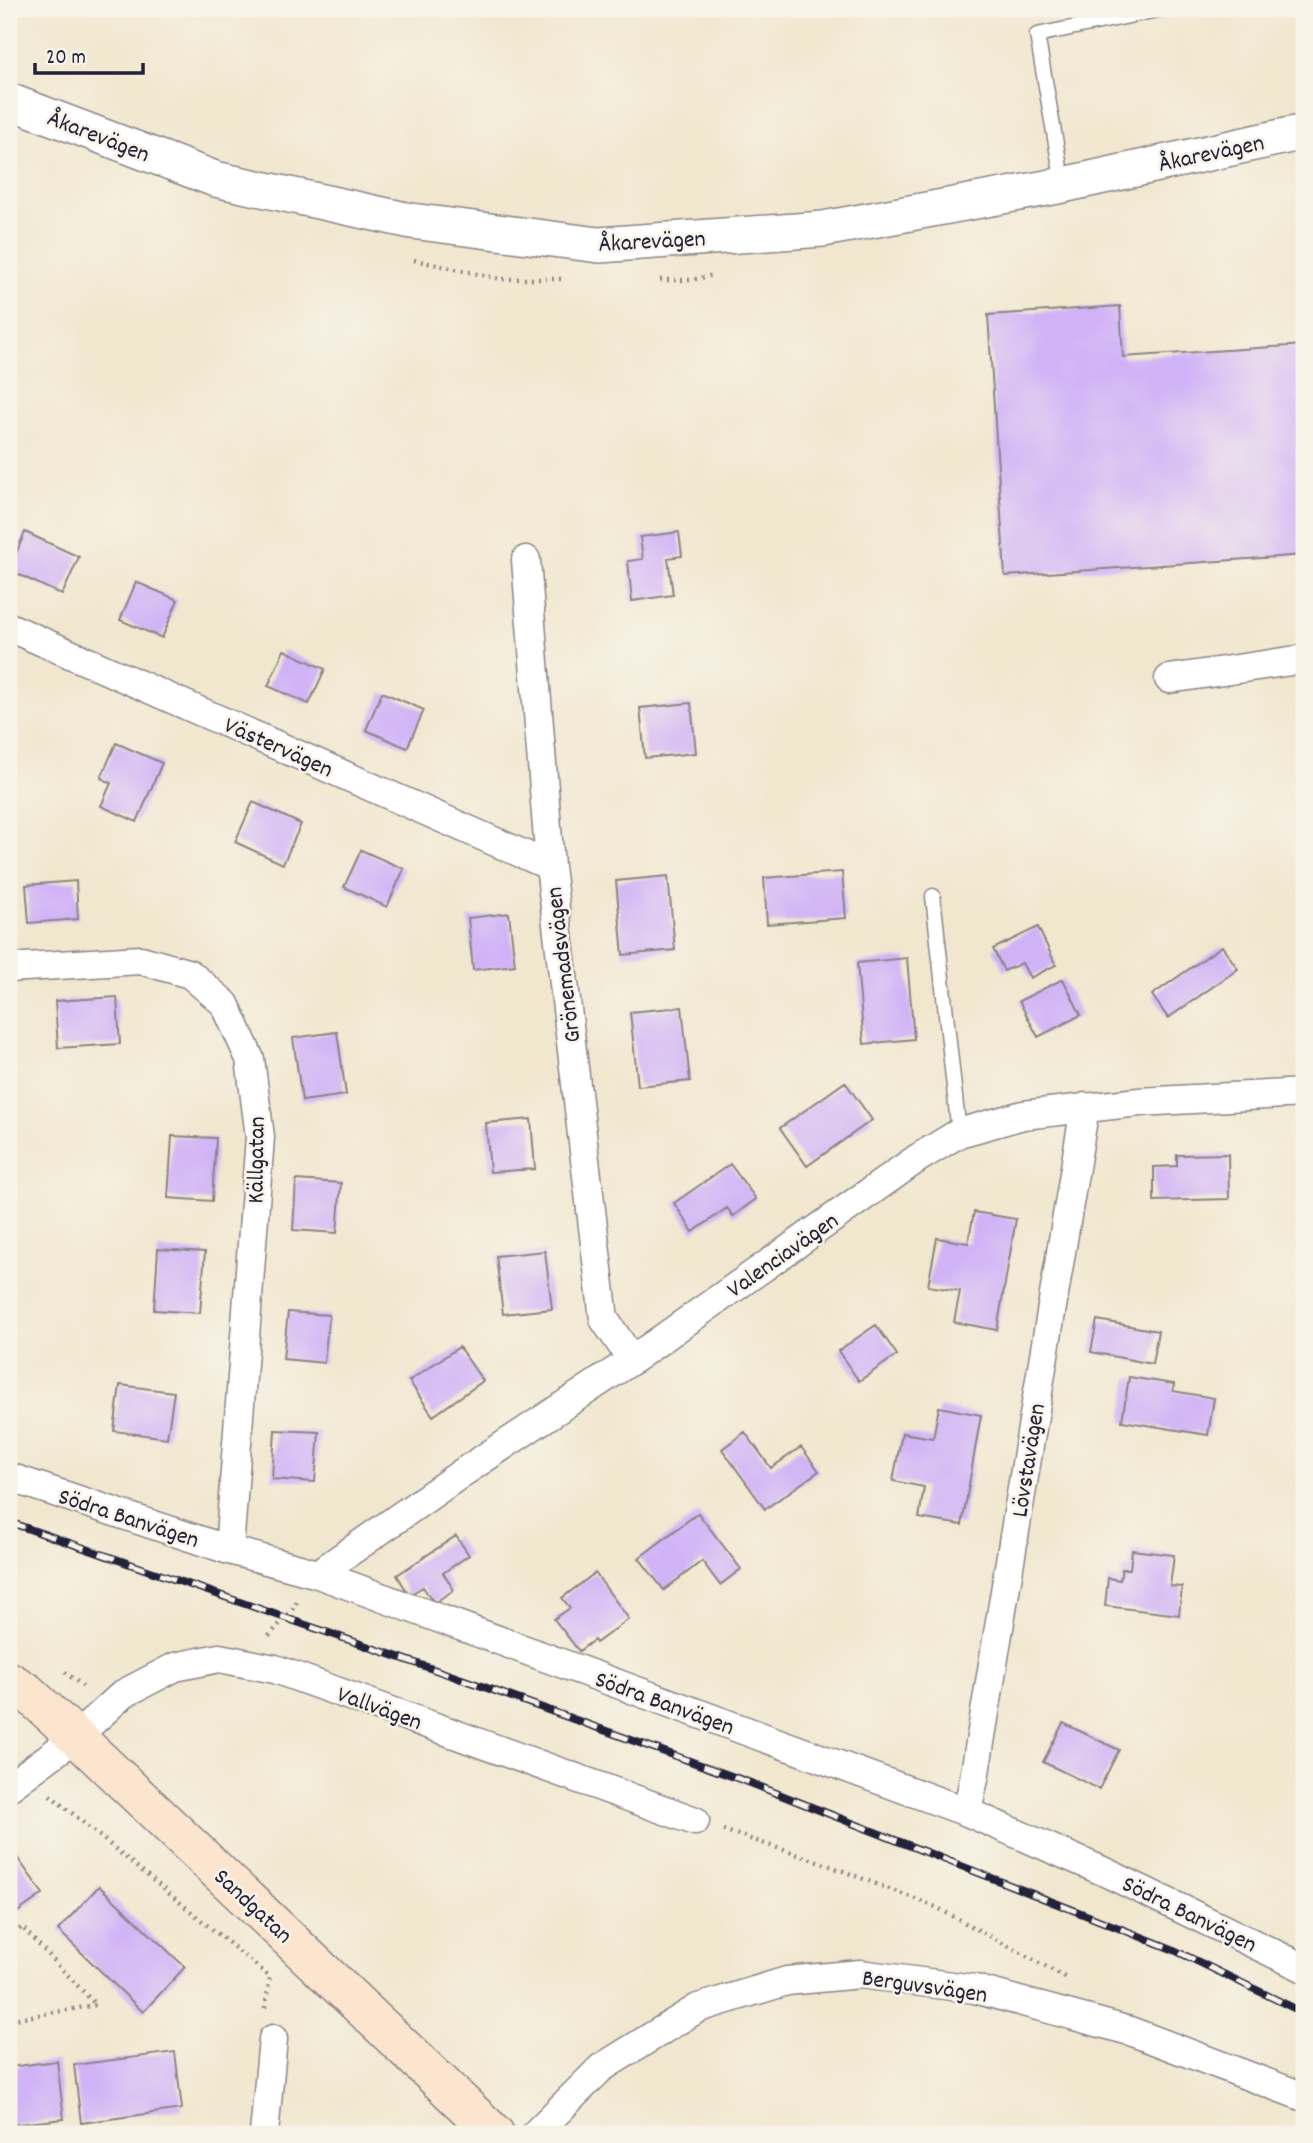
<svg xmlns="http://www.w3.org/2000/svg" width="1313" height="2143" font-family="Dekko,sans-serif">
<style>
.building{fill:#d0b2f6}
.lines{fill:none;stroke-linecap:round;stroke-linejoin:round}
.service-casing{stroke:#8a8485;stroke-width:17}
.minor-casing{stroke:#8a8485;stroke-width:31}
.tertiary-casing{stroke:#8a8485;stroke-width:38}
.secondary-casing{stroke:#8a8485;stroke-width:41}
.path{stroke:#8a8485;stroke-width:4.5;stroke-dasharray:2 5;stroke-linecap:butt}
.service{stroke:#fff;stroke-width:14}
.minor{stroke:#fff;stroke-width:28}
.tertiary{stroke:#fff;stroke-width:35}
.secondary{stroke:#fbe5cf;stroke-width:38}
.rail-casing{stroke:#22223b;stroke-width:8}
.rail{stroke:#f7f3e8;stroke-width:5;stroke-dasharray:16;stroke-linecap:butt}
.labels{text-anchor:middle;stroke-width:5;stroke-linejoin:round;paint-order:stroke}
.street-label{font-size:24px;fill:#22223b;stroke:#f7f3e8}
</style>
<rect width="100%" height="100%" fill="#f7f3e8"/>
<filter id="ink" filterUnits="userSpaceOnUse"><feTurbulence type="fractalNoise" baseFrequency=".0143" numOctaves="2"/><feDisplacementMap in="SourceGraphic" scale="14" xChannelSelector="R" yChannelSelector="G"/><feConvolveMatrix kernelMatrix="1 2 1 2 8 2 1 2 1" color-interpolation-filters="sRGB"/></filter>
<filter id="wash" filterUnits="userSpaceOnUse"><feTurbulence type="fractalNoise" baseFrequency=".00686" numOctaves="4" result="noise"/><feDisplacementMap in="SourceGraphic" scale="28" xChannelSelector="R" yChannelSelector="G"/><feGaussianBlur stdDeviation="1.57" result="paint"/><feColorMatrix in="noise" values="0 0 0 0 0 0 0 0 0 0 0 0 0 0 0 0 0 1.4 0 .05"/><feComposite in="paint" operator="in"/></filter>
<g filter="url(#wash)">
<rect width="100%" height="100%" fill="#f1e7cf"/>
<g id="blocks">
<path class="building" d="M1120 306 1123 357 1304 345V555L1005 576 988 315Z
M25 532 79 557 62 595 9 570Z
M679 532 682 556 668 558 673 595 632 601 628 561 643 559 640 537Z
M136 582 178 600 162 638 120 620Z
M284 650 325 669 309 704 268 686Z
M382 692 424 710 407 748 366 730Z
M691 703 696 753 645 758 640 708Z
M116 743 162 763 137 822 101 806 111 783 101 778Z
M253 802 301 824 283 864 235 842Z
M361 850 404 869 387 907 344 887Z
M842 872 846 918 767 924 764 878Z
M668 876 675 950 623 955 616 881Z
M76 881 78 919 29 923 26 885Z
M509 913 515 965 473 970 468 918Z
M1038 927 1056 965 1030 978 1022 963 1004 971 993 949Z
M1222 946 1238 969 1168 1018 1152 995Z
M907 958 914 1039 864 1044 857 963Z
M1063 979 1081 1015 1038 1037 1019 1001Z
M117 997 120 1044 58 1048 55 1001Z
M682 1007 690 1081 638 1086 630 1012Z
M337 1032 346 1095 302 1101 293 1038Z
M845 1082 872 1120 807 1166 780 1128Z
M531 1119 535 1169 490 1172 486 1123Z
M172 1136 216 1138 212 1201 168 1198Z
M1228 1154 1229 1199 1154 1201V1167L1177 1166V1155Z
M730 1164 756 1199 733 1216 727 1208 693 1232 674 1203Z
M296 1180 341 1183 337 1233 293 1230Z
M974 1212 1016 1219 997 1330 954 1322 960 1291 928 1286 937 1238 968 1243Z
M158 1249 205 1252 200 1313 154 1310Z
M545 1251 552 1309 503 1314 496 1256Z
M288 1312 329 1315 324 1363 283 1359Z
M1097 1320 1158 1331 1152 1364 1091 1352Z
M876 1325 897 1355 859 1381 838 1351Z
M459 1347 483 1381 433 1416 409 1381Z
M1129 1377 1174 1384 1173 1391 1214 1398 1208 1435 1122 1421Z
M120 1385 174 1392 167 1438 114 1431Z
M939 1407 981 1415 962 1525 919 1518 924 1487 893 1481 902 1433 933 1438Z
M275 1430 319 1432 315 1482 272 1479Z
M745 1432 771 1468 801 1447 819 1471 765 1509 722 1449Z
M698 1513 741 1569 720 1585 702 1561 664 1590 639 1558Z
M456 1536 469 1555 443 1573 454 1590 434 1603 423 1587 409 1595 397 1575Z
M1132 1550 1174 1555 1170 1586 1182 1587 1179 1615 1105 1606 1108 1578 1120 1580 1122 1569H1130Z
M595 1573 629 1619 596 1643 594 1640 579 1651 554 1619 570 1608 562 1598Z
M1063 1723 1119 1750 1099 1789 1043 1762Z
M9 1846 43 1894 9 1918Z
M99 1886 185 1967 143 2012 58 1930Z
M175 2052 182 2109 81 2123 74 2065Z
M57 2061 64 2119 9 2125V2067Z"/>
</g>
</g>
<g filter="url(#ink)">
<use href="#blocks" fill-opacity="0" stroke="#8a8485" stroke-width="2"/>
<g class="lines">
<g class="service-casing">
<path id="service" d="M1063 184 1037 35 1163 9
M933 896 959 1133"/>
</g>
<g class="minor-casing">
<path id="minor" d="M526 560 550 866 604 1319 632 1360
M9 627 550 866
M1169 679 1304 659
M9 968 141 960 190 974 225 1004 250 1059 260 1137 229 1550
M9 1477 229 1550 318 1574 967 1812 1105 1872 1304 1968
M318 1574 462 1473 632 1360 918 1158 959 1133 1023 1115 1139 1102 1304 1093
M9 1787 76 1737 123 1694 175 1667 219 1658 275 1669 695 1821
M967 1812 974 1779 1085 1107
M264 2134 273 2039
M535 2134 601 2068 698 2008 787 1981 860 1974 975 1989 1130 2031 1304 2097"/>
</g>
<g class="tertiary-casing">
<path id="tertiary" d="M9 101 215 179 411 221 599 245 823 229 1063 185 1304 132"/>
</g>
<g class="secondary-casing">
<path id="secondary" d="M9 1681 27 1692 76 1737 495 2134"/>
</g>
<path class="path" d="M414 260 501 279H561
M660 280H691L714 275
M269 1636 295 1606 298 1599
M65 1672 85 1688
M50 1795 270 1977 265 2008
M723 1830 820 1862 936 1907 1067 1978
M9 1939 22 1927 96 2005 9 2020"/>
<use href="#service" class="service"/>
<use href="#minor" class="minor"/>
<use href="#tertiary" class="tertiary"/>
<use href="#secondary" class="secondary"/>
<g class="rail-casing">
<path id="rail" d="M9 1522 476 1684 748 1782 1172 1949 1304 2013"/>
</g>
<use href="#rail" class="rail"/>
</g>
</g>
<g class="labels">
<g class="street-label">
<text transform="translate(99 135) rotate(21)" y="8">Åkarevägen</text>
<text transform="translate(1211 152) rotate(-12)" y="8">Åkarevägen</text>
<text transform="translate(652 240) rotate(-3)" y="8">Åkarevägen</text>
<text transform="translate(279 746) rotate(24)" y="8">Västervägen</text>
<text transform="translate(562 965) rotate(-97)" y="8">Grönemadsvägen</text>
<text transform="translate(255 1160) rotate(-89)" y="8">Källgatan</text>
<text transform="translate(782 1254) rotate(-35)" y="8">Valenciavägen</text>
<text transform="translate(1027 1460) rotate(-81)" y="8">Lövstavägen</text>
<text transform="translate(129 1517) rotate(18)" y="8">Södra Banvägen</text>
<text transform="translate(665 1702) rotate(20)" y="8">Södra Banvägen</text>
<text transform="translate(380 1707) rotate(20)" y="8">Vallvägen</text>
<text transform="translate(254 1905) rotate(43)" y="8">Sandgatan</text>
<text transform="translate(1190 1913) rotate(26)" y="8">Södra Banvägen</text>
<text transform="translate(925 1985) rotate(8)" y="8">Berguvsvägen</text>
</g>
</g>
<rect width="1313" height="2143" fill="none" stroke="#f7f3e8" stroke-width="35"/>
<path d="M35 63v10h108v-10" fill="none" stroke="#22223b" stroke-width="3.5"/>
<text x="46" y="63" font-size="21" fill="#22223b" stroke="#f7f3e8" stroke-width="5" paint-order="stroke">20 m</text>
</svg>
